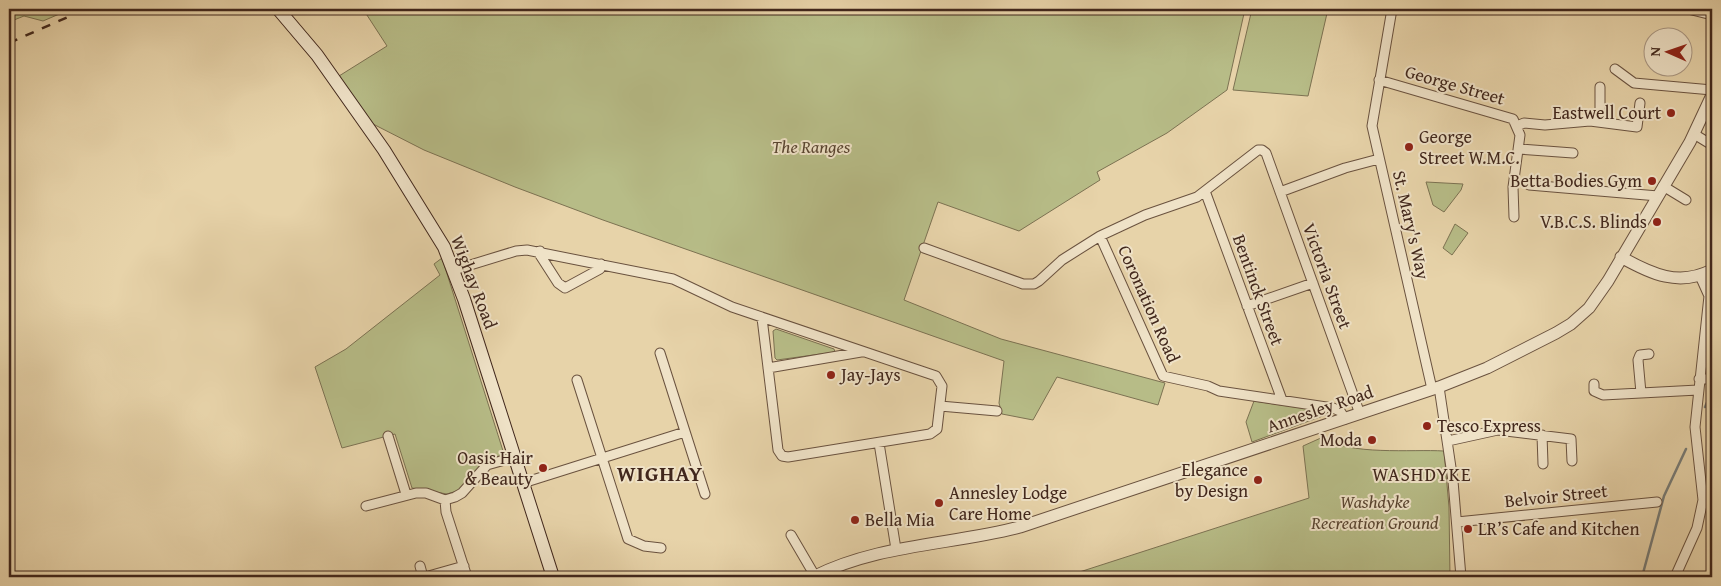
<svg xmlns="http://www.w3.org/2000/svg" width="1721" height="586" font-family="'Gentium Book Plus',serif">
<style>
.green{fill:#b7bc87;stroke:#7c7252}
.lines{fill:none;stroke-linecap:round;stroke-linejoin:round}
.stream{stroke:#777c77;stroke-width:2.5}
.minor-casing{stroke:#6a523f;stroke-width:11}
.tertiary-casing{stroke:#6a523f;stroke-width:13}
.secondary-casing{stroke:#41271c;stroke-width:14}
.minor{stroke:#efe2c7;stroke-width:9}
.tertiary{stroke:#efe2c7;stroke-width:11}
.secondary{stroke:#efe2c7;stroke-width:12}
.rail{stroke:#41271c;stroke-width:2.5;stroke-dasharray:9 9;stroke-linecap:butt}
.poi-dot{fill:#8f2418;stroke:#efe2c7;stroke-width:2}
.labels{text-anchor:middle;stroke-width:4;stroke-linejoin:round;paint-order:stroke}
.street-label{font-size:18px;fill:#41271c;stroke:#efe2c7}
.poi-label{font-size:18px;fill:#41271c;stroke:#efe2c7;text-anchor:end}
.park-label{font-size:18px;font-style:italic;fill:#594531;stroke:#efe2c7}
.neighbourhood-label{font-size:19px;letter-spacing:1px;fill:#41271c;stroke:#efe2c7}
.district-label{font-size:22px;font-weight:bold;letter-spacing:1px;fill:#41271c;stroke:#efe2c7}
</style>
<rect width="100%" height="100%" fill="#e7d3a9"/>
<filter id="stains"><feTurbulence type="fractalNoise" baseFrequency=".004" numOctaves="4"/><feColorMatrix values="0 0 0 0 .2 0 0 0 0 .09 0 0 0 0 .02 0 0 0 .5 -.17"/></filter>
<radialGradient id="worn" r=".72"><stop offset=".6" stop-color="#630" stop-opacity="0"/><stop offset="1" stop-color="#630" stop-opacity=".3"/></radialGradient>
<path class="green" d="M9 9H71L43 21 24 16 14 20Z
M363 9H1245L1227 90 1167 133 1097 172 1100 180 1019 231 938 202 904 300 1001 339 1165 383 1158 405 1057 377 1033 420 1002 414 999 403 1004 361 603 220 515 187 424 150 373 124 339 76 387 46Z
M1252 9H1328L1308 96 1233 90Z
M1426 182 1463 184 1461 190 1444 212 1433 205Z
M1455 224 1468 233 1452 255 1443 248Z
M442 258 504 454 483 462 460 490 447 494 412 488 395 434 342 448 315 367 346 349 440 275 434 264Z
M776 329 834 349 835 352 777 360 775 358 773 331Z
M1254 401 1315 410 1328 414 1252 442 1246 422Z
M1323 437C1348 456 1412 449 1444 451L1449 507 1450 577H1064L1309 498 1303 446Z"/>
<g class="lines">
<path class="stream" d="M1705 407 1712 391
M1642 577 1664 496 1686 449"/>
<g class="minor-casing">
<path id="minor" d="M1392 9 1372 126 1432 389
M1688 9 1712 15
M1615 69 1634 83 1712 90
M1379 80 1513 119 1520 135 1513 187 1514 217
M1600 122V87
M1517 126 1524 123 1545 125 1590 121 1637 127 1640 103
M1694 134 1712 145
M1519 149 1573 153
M1529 185 1658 196
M1663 186 1686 200
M1205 191 1282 400
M1280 192 1345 168 1379 159
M1100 236 1163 376 1208 386 1219 391 1333 408 1340 411 1345 419
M924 248 1023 284H1034L1039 281 1062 260 1100 236 1145 215 1197 197 1258 150H1262L1266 153 1360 414
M540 251V255L558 283 565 288 600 269 601 264
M454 270 516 251 527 250 673 279 732 307 936 376 942 386 937 429 930 434 788 457 782 456 778 450 762 318
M1247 306 1313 283
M660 353 705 494
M768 368 861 352
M1699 379H1712
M577 380 628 539 644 546 661 548
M1594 384V391L1603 395 1698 390
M1439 387 1453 481 1461 577
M1641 393 1638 360 1640 355 1649 354
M940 406 997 411
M1542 435 1543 464
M388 436 406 494
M1448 441 1498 430 1571 439 1572 461
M879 443 896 549
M523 483 685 432
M445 500 446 512 467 577
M366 506 416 493H426L445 500 455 497 462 493 487 465 515 457
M1457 522 1657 502
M791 535 815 576
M420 566 423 577
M425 577 464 566
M1675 577 1697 528 1703 500 1695 427 1709 296 1700 276"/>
</g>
<g class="tertiary-casing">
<path id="tertiary" d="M1621 257C1651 274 1679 287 1712 270
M813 577C878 544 951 545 1020 527L1439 387 1487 368 1556 333 1571 324 1589 308 1608 281 1690 142 1712 95"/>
</g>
<g class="secondary-casing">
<path id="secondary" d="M278 9 317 55 384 150 444 247 464 299 553 577"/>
</g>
<use href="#minor" class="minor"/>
<use href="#tertiary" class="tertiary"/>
<use href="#secondary" class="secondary"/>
<path class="rail" d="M9 43 86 9"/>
</g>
<g class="poi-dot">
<circle cx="1671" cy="113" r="5"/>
<circle cx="1409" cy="147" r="5"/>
<circle cx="1652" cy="181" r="5"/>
<circle cx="1657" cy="222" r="5"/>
<circle cx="831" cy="375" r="5"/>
<circle cx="1427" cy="426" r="5"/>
<circle cx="1372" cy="440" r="5"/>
<circle cx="543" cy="468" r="5"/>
<circle cx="1258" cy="480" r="5"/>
<circle cx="939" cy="503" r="5"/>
<circle cx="855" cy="520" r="5"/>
<circle cx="1468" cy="529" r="5"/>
</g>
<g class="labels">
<g class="street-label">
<text transform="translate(1455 85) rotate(16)" y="6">George Street</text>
<text transform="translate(1411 225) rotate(77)" y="6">St. Mary's Way</text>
<text transform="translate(1327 276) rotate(70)" y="6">Victoria Street</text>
<text transform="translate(474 282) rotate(69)" y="6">Wighay Road</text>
<text transform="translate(1258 290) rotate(70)" y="6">Bentinck Street</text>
<text transform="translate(1149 304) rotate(66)" y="6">Coronation Road</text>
<text transform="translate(1320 409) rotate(-19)" y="6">Annesley Road</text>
<text transform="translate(1556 496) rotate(-6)" y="6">Belvoir Street</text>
</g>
<g class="poi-label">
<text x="1661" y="119">Eastwell Court</text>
<text x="1419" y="143" text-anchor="start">George<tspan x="1419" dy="21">Street W.M.C.</tspan></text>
<text x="1642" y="187">Betta Bodies Gym</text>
<text x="1647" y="228">V.B.C.S. Blinds</text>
<text x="841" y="381" text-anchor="start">Jay-Jays</text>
<text x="1437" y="432" text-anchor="start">Tesco Express</text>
<text x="1362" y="446">Moda</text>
<text x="533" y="464">Oasis Hair<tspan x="533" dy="21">&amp; Beauty</tspan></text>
<text x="1248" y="476">Elegance<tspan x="1248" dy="21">by Design</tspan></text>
<text x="949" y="499" text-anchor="start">Annesley Lodge<tspan x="949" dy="21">Care Home</tspan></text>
<text x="865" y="526" text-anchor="start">Bella Mia</text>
<text x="1478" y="535" text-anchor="start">LR’s Cafe and Kitchen</text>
</g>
<g class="park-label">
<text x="811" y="153">The Ranges</text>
<text x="1375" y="508">Washdyke<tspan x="1375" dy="21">Recreation Ground</tspan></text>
</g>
<g class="neighbourhood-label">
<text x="1422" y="481">WASHDYKE</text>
</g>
<g class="district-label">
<text x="660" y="481">WIGHAY</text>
</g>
</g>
<rect width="1721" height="586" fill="none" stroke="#e7d3a9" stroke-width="30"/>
<rect x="10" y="10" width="1701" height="566" fill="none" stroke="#41271c" stroke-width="2.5"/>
<rect x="15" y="15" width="1691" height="556" fill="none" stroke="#41271c"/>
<g transform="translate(1668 52) rotate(272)"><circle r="24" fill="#efe2c7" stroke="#a99783"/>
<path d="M0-4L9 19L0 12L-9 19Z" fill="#8f2418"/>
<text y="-8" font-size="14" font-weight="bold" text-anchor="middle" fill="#41271c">N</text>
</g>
<rect width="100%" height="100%" filter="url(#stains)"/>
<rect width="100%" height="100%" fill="url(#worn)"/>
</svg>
